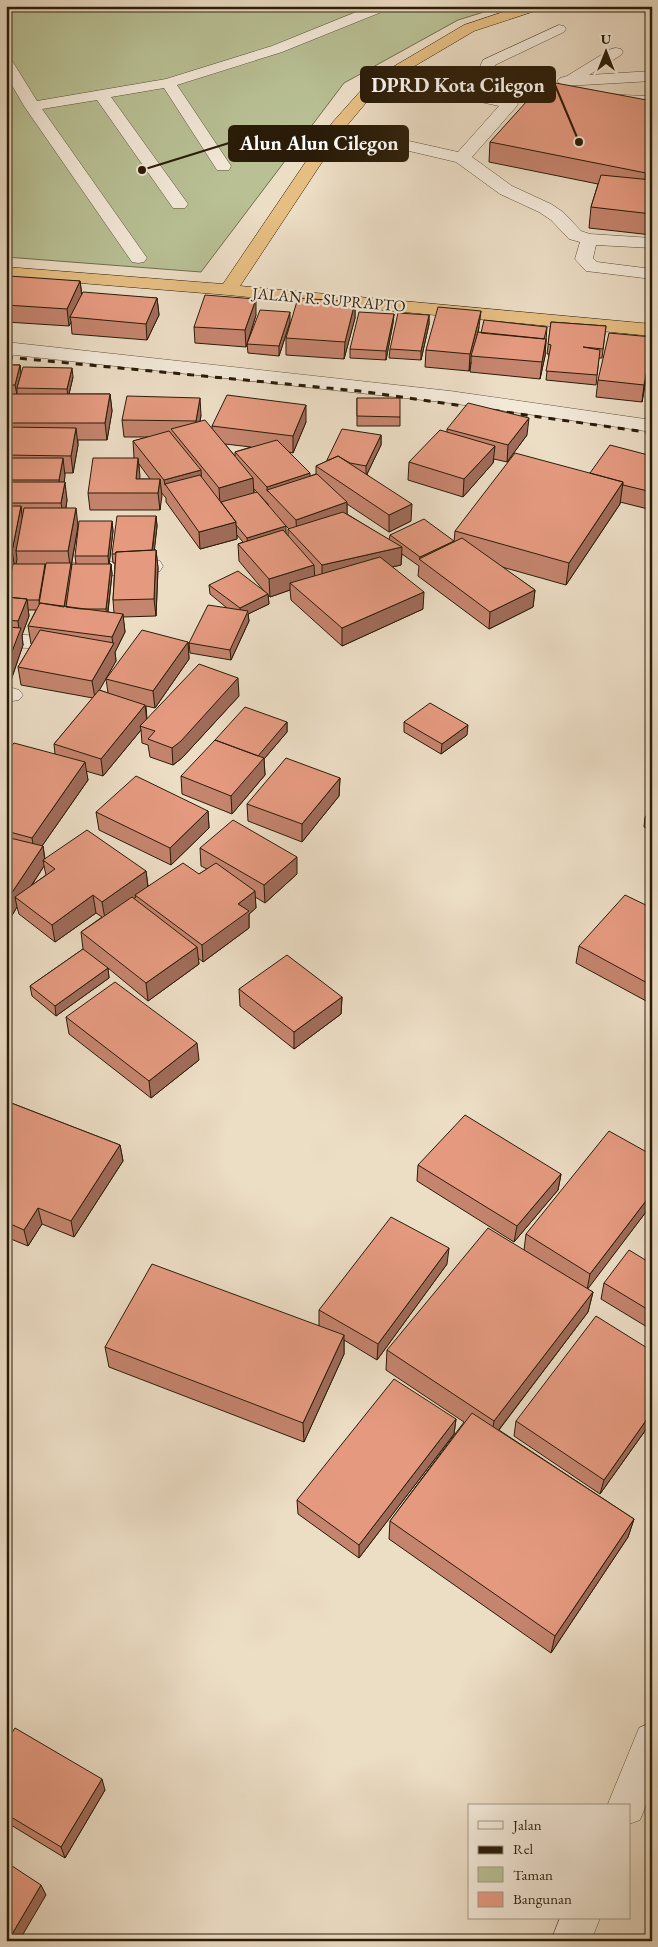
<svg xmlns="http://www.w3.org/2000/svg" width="658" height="1947" font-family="'EB Garamond',serif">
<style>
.green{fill:#b8c094;stroke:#716e4e}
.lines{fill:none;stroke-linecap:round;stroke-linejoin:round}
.minor-casing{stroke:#5a4c37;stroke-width:1}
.highway-casing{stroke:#2a1c08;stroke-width:1}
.minor{fill:#f3e9d9;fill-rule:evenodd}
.highway{fill:#e6be82;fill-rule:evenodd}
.rail{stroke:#2a1c08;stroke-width:3;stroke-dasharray:7 7;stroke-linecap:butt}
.wall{fill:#c5846e;stroke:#2a1c08;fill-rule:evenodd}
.shaded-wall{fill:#a06c5a;stroke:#2a1c08}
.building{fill:#e59a80;stroke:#2a1c08}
.labels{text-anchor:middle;stroke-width:4.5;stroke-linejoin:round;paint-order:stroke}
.far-street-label{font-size:16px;fill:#2a1c08;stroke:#f3e9d9}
.leader{fill:none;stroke:#2a1c08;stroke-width:2}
.callout-dot{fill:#2a1c08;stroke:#f3e9d9;stroke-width:2}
.callout{fill:#2a1c08;stroke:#2a1c08;stroke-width:2}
.callout-label{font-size:20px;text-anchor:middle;font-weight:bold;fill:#fff}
</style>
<rect width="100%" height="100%" fill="#ecddc5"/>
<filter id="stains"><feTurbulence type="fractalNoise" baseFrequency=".004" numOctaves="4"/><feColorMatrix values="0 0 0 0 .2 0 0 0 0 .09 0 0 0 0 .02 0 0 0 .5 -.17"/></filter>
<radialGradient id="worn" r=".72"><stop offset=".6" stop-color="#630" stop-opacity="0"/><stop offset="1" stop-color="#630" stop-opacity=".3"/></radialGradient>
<path class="green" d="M6 6H503L458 20 344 83 201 272 6 257Z"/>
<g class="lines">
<g class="minor-casing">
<path id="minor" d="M371 6H391L389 9 282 52 177 85 231 166 229 170H217L164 88 111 97 188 204 185 208H173L97 100 42 109 147 258 144 262 138 263 132 262 24 106 6 75V58L11 59 37 101 166 79 272 46Z
M559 25 564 26 566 29 564 32 495 65 494 69C511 77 529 80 547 84 582 91 616 96 652 96V106C623 105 493 93 478 71L483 60Z
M616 48 621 49 623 52 621 55 589 75 652 71V81L565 86 560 84 557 81 560 78 567 76 611 49Z
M386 72 516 101 518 104 516 107 472 157 512 186 551 204 563 212 581 231 590 234 652 238V248L596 245 593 258 597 262 652 269V279L586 271 575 259 580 242 569 239 551 220 539 212 500 194 456 162 358 139 356 136 358 133 364 131 458 152 499 106 381 80 378 77 381 74Z
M6 342 450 391 652 420V432L450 403 6 354Z
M152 559 160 561 163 566 160 571 93 577H6V563H93Z
M6 633 36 636 39 641 36 646 28 648 6 647Z
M6 686 19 690 23 695 19 700 6 702Z
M652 1722V1790L640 1820 629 1824V1806H607L639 1728Z
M560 1918H600L591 1941H551Z"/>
</g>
<g class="highway-casing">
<path id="highway" d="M521 6H543L541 9 474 31 391 80 375 92 344 129 240 286 652 324V336L228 295 6 277V267L223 284 332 123 365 86 381 74 464 25Z"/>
</g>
<use href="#minor" class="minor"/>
<use href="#highway" class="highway"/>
<path class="rail" d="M6 357 359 391 652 433"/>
</g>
<path class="wall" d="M652 101V235L589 228 591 207 598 184 489 162 490 142Z
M6 281H80L82 295 157 298 159 315 147 340 72 334 71 322 69 326 6 322Z
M355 302V318L344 359 286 355V338Z
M394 314 393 323 386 360 350 358V349Z
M256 315 246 347 195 343 194 327Z
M429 315V324L421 360 389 358 390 349Z
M290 322 279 356 248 353 247 344Z
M551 322 606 326 602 358H599L596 385 546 380 549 354H547Z
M479 327 478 333H481L547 327 545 356 540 379 470 372 471 362 469 371 425 367 426 350Z
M650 354 642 402 596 397 598 380Z
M6 365H20L21 373 73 377 69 394H110L112 411 107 440H78V445L73 473H65L64 482 67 500 66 508 78 526 71 568 76 564 75 556 112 521 113 531 109 564H111L112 574 108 612 114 613 113 600 115 563H113L112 554 156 516 157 526 154 550H156L158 568 156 616 123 617 125 632 115 652 116 661 99 690 108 693 106 679 188 642 189 659 155 708 146 706 147 719 239 696 182 758 173 765 150 757 148 745 142 743 141 730 103 776 86 771 88 780 42 846H43L45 859 146 871 148 886 199 874 207 869 201 866 200 848 297 874 265 903 255 897 256 908 249 914V928L203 962 198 958 199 964 148 1001 108 968 109 978 56 1016 32 996 30 986 83 949 81 932 102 917 96 913 55 942 19 914 17 907 11 917 6 916V753L55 754 54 744 93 698 21 685 18 667 32 644H31L28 626 36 610H28L29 616 22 635 23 645 9 686 6 685V597L12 569H11V571L6 595ZM44 866 46 875 32 885Z
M357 398 400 417V426H357Z
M201 415 200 422 212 429V426L306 422 293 453 289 452 310 476 316 474V466L327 461V460L381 435V445L367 474 411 521 389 532 347 504V514L389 540 390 535 454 541V542L455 531 590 473 652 456V510L620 502V504L566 585 502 567 535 590 533 607 489 629 418 576 419 566 402 554 401 565 392 567 423 609 342 646 291 600 290 590 270 597 268 595 269 604 248 614 249 621 231 660 190 653 189 643 227 608 210 594 209 585 264 591 239 561 238 544 243 542 237 535V539L200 549 166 502V498L161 492 160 510H90L88 493 134 458 133 441 148 437H124L122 420ZM225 444 251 447 235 452V456ZM139 464 150 479H139ZM254 489 268 504V505L254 493ZM284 524 289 529H288V536L286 533Z
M447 429 527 435 507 462 494 459 493 463 463 497 408 480 409 462 447 432Z
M287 722V732L264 759 265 775 232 814 182 794 181 776Z
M404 722 467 735 441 754 404 732Z
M340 778 339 796 302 842 248 821 247 804Z
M652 809V831L644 827 645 817Z
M208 811 209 828 171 865 99 830 96 812Z
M652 908V997L648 1002 576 963 579 946Z
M239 989 342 997 341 1014 294 1049 240 1006Z
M66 1017 199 1060 151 1098 69 1034Z
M6 1101 120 1145 123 1161 74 1237 42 1224 28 1246 6 1237Z
M418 1165 561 1174 558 1190 514 1242 417 1181Z
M652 1204 587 1289 593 1292 588 1312 499 1430 634 1519 628 1537 551 1653 389 1539 390 1521 464 1422 386 1370 387 1350 524 1250 526 1234Z
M447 1264 377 1360 344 1340V1354L304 1442 109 1367 105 1347 319 1326V1310Z
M652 1264V1330L601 1299 604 1283Z
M652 1351V1421L600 1494 514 1436 516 1421Z
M456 1419 454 1434 359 1558 298 1514 297 1500Z
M6 1742 105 1790 65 1858 6 1822Z"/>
<path class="shaded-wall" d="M652 165V182L643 193 646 173Z
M80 281 82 297 70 317 71 322 69 326 67 309Z
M157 298 159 315 147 340 146 324Z
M256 299V315L246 347 245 330Z
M355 302V318L344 359 345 342Z
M481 311 479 327 473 356H471V362L469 371 470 354Z
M290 312V322L279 356V346Z
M394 314 393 323 386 360V351Z
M429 315V324L421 360V351Z
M546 339 545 356 540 379 542 362Z
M652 346 642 402 644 385Z
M20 365 21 374 17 388V395L15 385Z
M72 368 73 377 68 398 67 389Z
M110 394 112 411 107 440 105 423Z
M200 398 201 415 197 438 196 421Z
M306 405V422L293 453V436Z
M529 418 527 435 507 462 508 445Z
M76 428 78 445 73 473 71 456Z
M381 435V445L366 476V466Z
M495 446 493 463 463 497 464 479Z
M63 458 65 476 62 498 59 480Z
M138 458 140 476 138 493 136 479Z
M201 470 202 487 165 485 164 480Z
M310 473V491H267V487Z
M253 478 254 495 220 505 219 488Z
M160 479 162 496 160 510 158 493Z
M65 482 67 500 64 520 61 503Z
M623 482 620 504 566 585 569 563Z
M347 502V520L297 537 296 520Z
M412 504 411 521 389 532V515Z
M21 506 23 524 16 551 17 559 15 569 12 551Z
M76 508 78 526 71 566 72 573 66 609 64 608 70 566 68 551Z
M156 516 157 526 153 563 152 554Z
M112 521 113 531 109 566 108 556Z
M236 522 237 539 200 549 199 532Z
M286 526V536L248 548 247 538Z
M454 541V550L420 560V557Z
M402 547 401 565 322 582V565Z
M156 550 158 568 156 616 154 599Z
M8 554 11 571 6 595V564Z
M45 564 46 574 40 608 39 600Z
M111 564 112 574 107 618 106 609Z
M314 565 315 582 290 583V590L270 597 269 579Z
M535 590 533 607 489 629 490 612Z
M424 592 423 609 342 646V628Z
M268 594 269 604 248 614 249 621 231 660 230 650 241 618 240 608Z
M27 599 29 616 22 635 23 645 9 686 6 667 19 631 18 621Z
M123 614 125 632 115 652 116 661 95 698 92 681 113 645 112 637Z
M188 642 189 659 155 708 153 691Z
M238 678 239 696 182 758 173 765 172 748Z
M145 705 147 722 140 726 141 730 103 776 101 759Z
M287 722V732L264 759 265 775 232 814 231 796 256 757Z
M468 725 467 735 441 754 442 744Z
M85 762 88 780 35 856 32 838Z
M340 778 339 796 302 842V824Z
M208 811 209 828 171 865 170 848Z
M43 846 45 862 43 860 44 866 21 901 15 897 17 907 11 917 7 900Z
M297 857V874L265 903 264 885Z
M146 871 148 888 135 895 136 897 105 919 102 902Z
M255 891 256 908 249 914V928L203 962 202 945 238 904Z
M93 895 96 913 55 942 52 925Z
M197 947 199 964 148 1001 146 983Z
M108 968 109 978 56 1016 55 1006Z
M652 984V997L648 1002 651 985Z
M342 997 341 1014 294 1049V1032Z
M197 1043 199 1060 151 1098 149 1081Z
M120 1145 123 1161 74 1237 71 1221Z
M561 1174 558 1190 514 1242 517 1226Z
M652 1193V1204L587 1290 590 1274Z
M38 1208 42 1224 28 1246 24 1230Z
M449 1248 447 1264 377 1360 378 1344Z
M593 1292 588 1312 491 1440 494 1421Z
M344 1335V1354L304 1442 303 1423Z
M652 1412V1421L600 1494 604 1480Z
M456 1419 454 1434 359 1558V1545Z
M634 1519 628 1537 551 1653 555 1636Z
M102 1779 105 1790 65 1858 61 1847Z
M41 1885 46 1895 19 1941H8Z"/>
<path class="building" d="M545 81 652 101V165L646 173 490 142Z
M601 175 652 180V214L591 207Z
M9 276 80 281 67 309 6 305V281Z
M83 292 157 298 146 324 70 317Z
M205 295 256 299 245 330 194 327Z
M298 298 355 302 345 342 286 338Z
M438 307 481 311 470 354 426 350Z
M260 310 290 312 279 346 247 344Z
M359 312 394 314 386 351 350 349Z
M398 313 429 315 421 351 390 349Z
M484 320 547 327 544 339 481 333Z
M551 322 606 326 603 349 583 347 600 350 597 375 546 371 551 345 548 344Z
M478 332 546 339 542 362 471 356Z
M609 333 652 337V344L644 385 598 380Z
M6 365H20L15 385H6Z
M23 367 72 368 67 389 17 388Z
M6 394H110L105 423H6Z
M227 395 306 405 293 436 212 426Z
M127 396 200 398 196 421 122 420Z
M357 398H400V417L357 416Z
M468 403 529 418 508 445 447 429Z
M205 420 253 478 219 488 171 429Z
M6 427 76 428 71 456 6 455Z
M342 429 381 435 366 466 350 463 338 456 329 460H327Z
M440 430 495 446 464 479 409 462Z
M169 431 201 470 164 480 133 441Z
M277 440 310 473 267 487 235 452Z
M610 445 652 456V492L623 485V482L590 473Z
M515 453 623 482 569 563 455 531Z
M338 456 412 504 389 515 316 466Z
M6 458H63L59 480H6Z
M93 458H138L136 479H160L158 493H88Z
M317 474 347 502 296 520 267 490Z
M200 475 236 522 199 532 165 484Z
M6 482H65L61 503H6Z
M257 492 286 526 247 538 236 525V522L221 502Z
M6 506H21L12 551H6Z
M24 508H76L68 551H16Z
M343 512 402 547 322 565 288 529Z
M117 516H156L152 550 116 552 115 554H112Z
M424 519 454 541 420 557 390 535Z
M79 521H112L108 556H75Z
M283 530 314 565 269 579 238 544Z
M462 538 535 590 490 612 419 559Z
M156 550 154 599 113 600 116 552Z
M6 554H8L6 564Z
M380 557 424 592 342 628 290 583Z
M46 563H71L64 607 40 603 39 604Z
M13 564H45L39 600H27V599L7 597Z
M72 564H111L106 609H81L66 607Z
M238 571 268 594 240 608 209 585Z
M6 597 27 599 18 621 6 620Z
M40 603 123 614 112 637 28 626Z
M208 605 248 611 230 650 189 643Z
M6 627 21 628 6 667Z
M40 630 114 643 92 681 18 667Z
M142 630 188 642 153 691 106 679Z
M199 664 238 678 181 741 172 748 148 739 155 731 140 726Z
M99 690 145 705 101 759 54 744Z
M430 703 468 725 442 744 404 722Z
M245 707 287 722 258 756 215 740Z
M215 740 264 758 231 796 181 776Z
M14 743 85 762 32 838 6 831V753Z
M286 758 340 778 302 824 247 804Z
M136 776 208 811 170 848 96 812Z
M652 809V820L645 817Z
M233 820 297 857 264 885 200 848Z
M87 830 146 871 102 902 93 895 52 925 15 897 55 869 43 860Z
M6 837 43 846 7 900H6Z
M183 863 199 874 216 863 255 891 238 904 249 911 202 945 135 895Z
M625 895 652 908 651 985 579 946Z
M132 897 197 947 146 983 81 932Z
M83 949 108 968 55 1006 30 986Z
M287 955 342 997 294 1032 239 989Z
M115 982 197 1043 149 1081 66 1017Z
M6 1101 120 1145 71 1221 38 1208 24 1230 6 1222Z
M465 1115 561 1174 517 1226 418 1165Z
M609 1131 652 1155V1193L590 1274 526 1234Z
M391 1217 449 1248 378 1344 319 1310Z
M488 1228 593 1292 494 1421 387 1350Z
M629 1250 652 1264V1312L604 1283Z
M152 1264 344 1335 303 1423 105 1347Z
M596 1316 652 1351V1412L604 1480 516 1421Z
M394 1379 456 1419 359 1545 297 1500Z
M472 1413 634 1519 555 1636 390 1521Z
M15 1728 102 1779 61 1847 6 1814V1742Z
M6 1862 41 1885 8 1941H6Z"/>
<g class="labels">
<g class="far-street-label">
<text transform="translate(329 299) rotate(5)" y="6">JALAN R. SUPRAPTO</text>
</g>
</g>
<path class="leader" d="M579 142L555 85M142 170L229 143"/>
<g class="callout-dot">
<circle cx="579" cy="142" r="5"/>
<circle cx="142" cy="170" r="5"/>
</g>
<g class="callout">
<rect x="361" y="67" width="194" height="35" rx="5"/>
<rect x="229" y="126" width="179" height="35" rx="5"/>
</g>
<g class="callout-label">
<text x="458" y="92">DPRD Kota Cilegon</text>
<text x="319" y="150">Alun Alun Cilegon</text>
</g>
<rect width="658" height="1947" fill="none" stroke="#ecddc5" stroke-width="25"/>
<rect x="8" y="8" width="643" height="1932" fill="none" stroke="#2a1c08" stroke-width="2.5"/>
<rect x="12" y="12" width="633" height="1922" fill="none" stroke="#2a1c08"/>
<rect x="468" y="1804" width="162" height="115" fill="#f3e9d9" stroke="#a39785"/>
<rect x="478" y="1821" width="25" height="8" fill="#f3e9d9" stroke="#a39785"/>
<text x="513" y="1830" font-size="15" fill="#2a1c08">Jalan</text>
<rect x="478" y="1846" width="25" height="8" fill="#2a1c08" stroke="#a39785"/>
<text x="513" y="1854" font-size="15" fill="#2a1c08">Rel</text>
<rect x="478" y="1867" width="25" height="15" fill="#b8c094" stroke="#a39785"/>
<text x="513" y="1880" font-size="15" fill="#2a1c08">Taman</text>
<rect x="478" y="1892" width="25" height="15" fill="#e59a80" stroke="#a39785"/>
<text x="513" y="1904" font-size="15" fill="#2a1c08">Bangunan</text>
<g transform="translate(606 52)" stroke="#f3e9d9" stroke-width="4" paint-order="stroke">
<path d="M0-4L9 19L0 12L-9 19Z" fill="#2a1c08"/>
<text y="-8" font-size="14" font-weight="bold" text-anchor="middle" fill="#2a1c08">U</text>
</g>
<rect width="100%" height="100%" filter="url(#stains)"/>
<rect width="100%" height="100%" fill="url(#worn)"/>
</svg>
